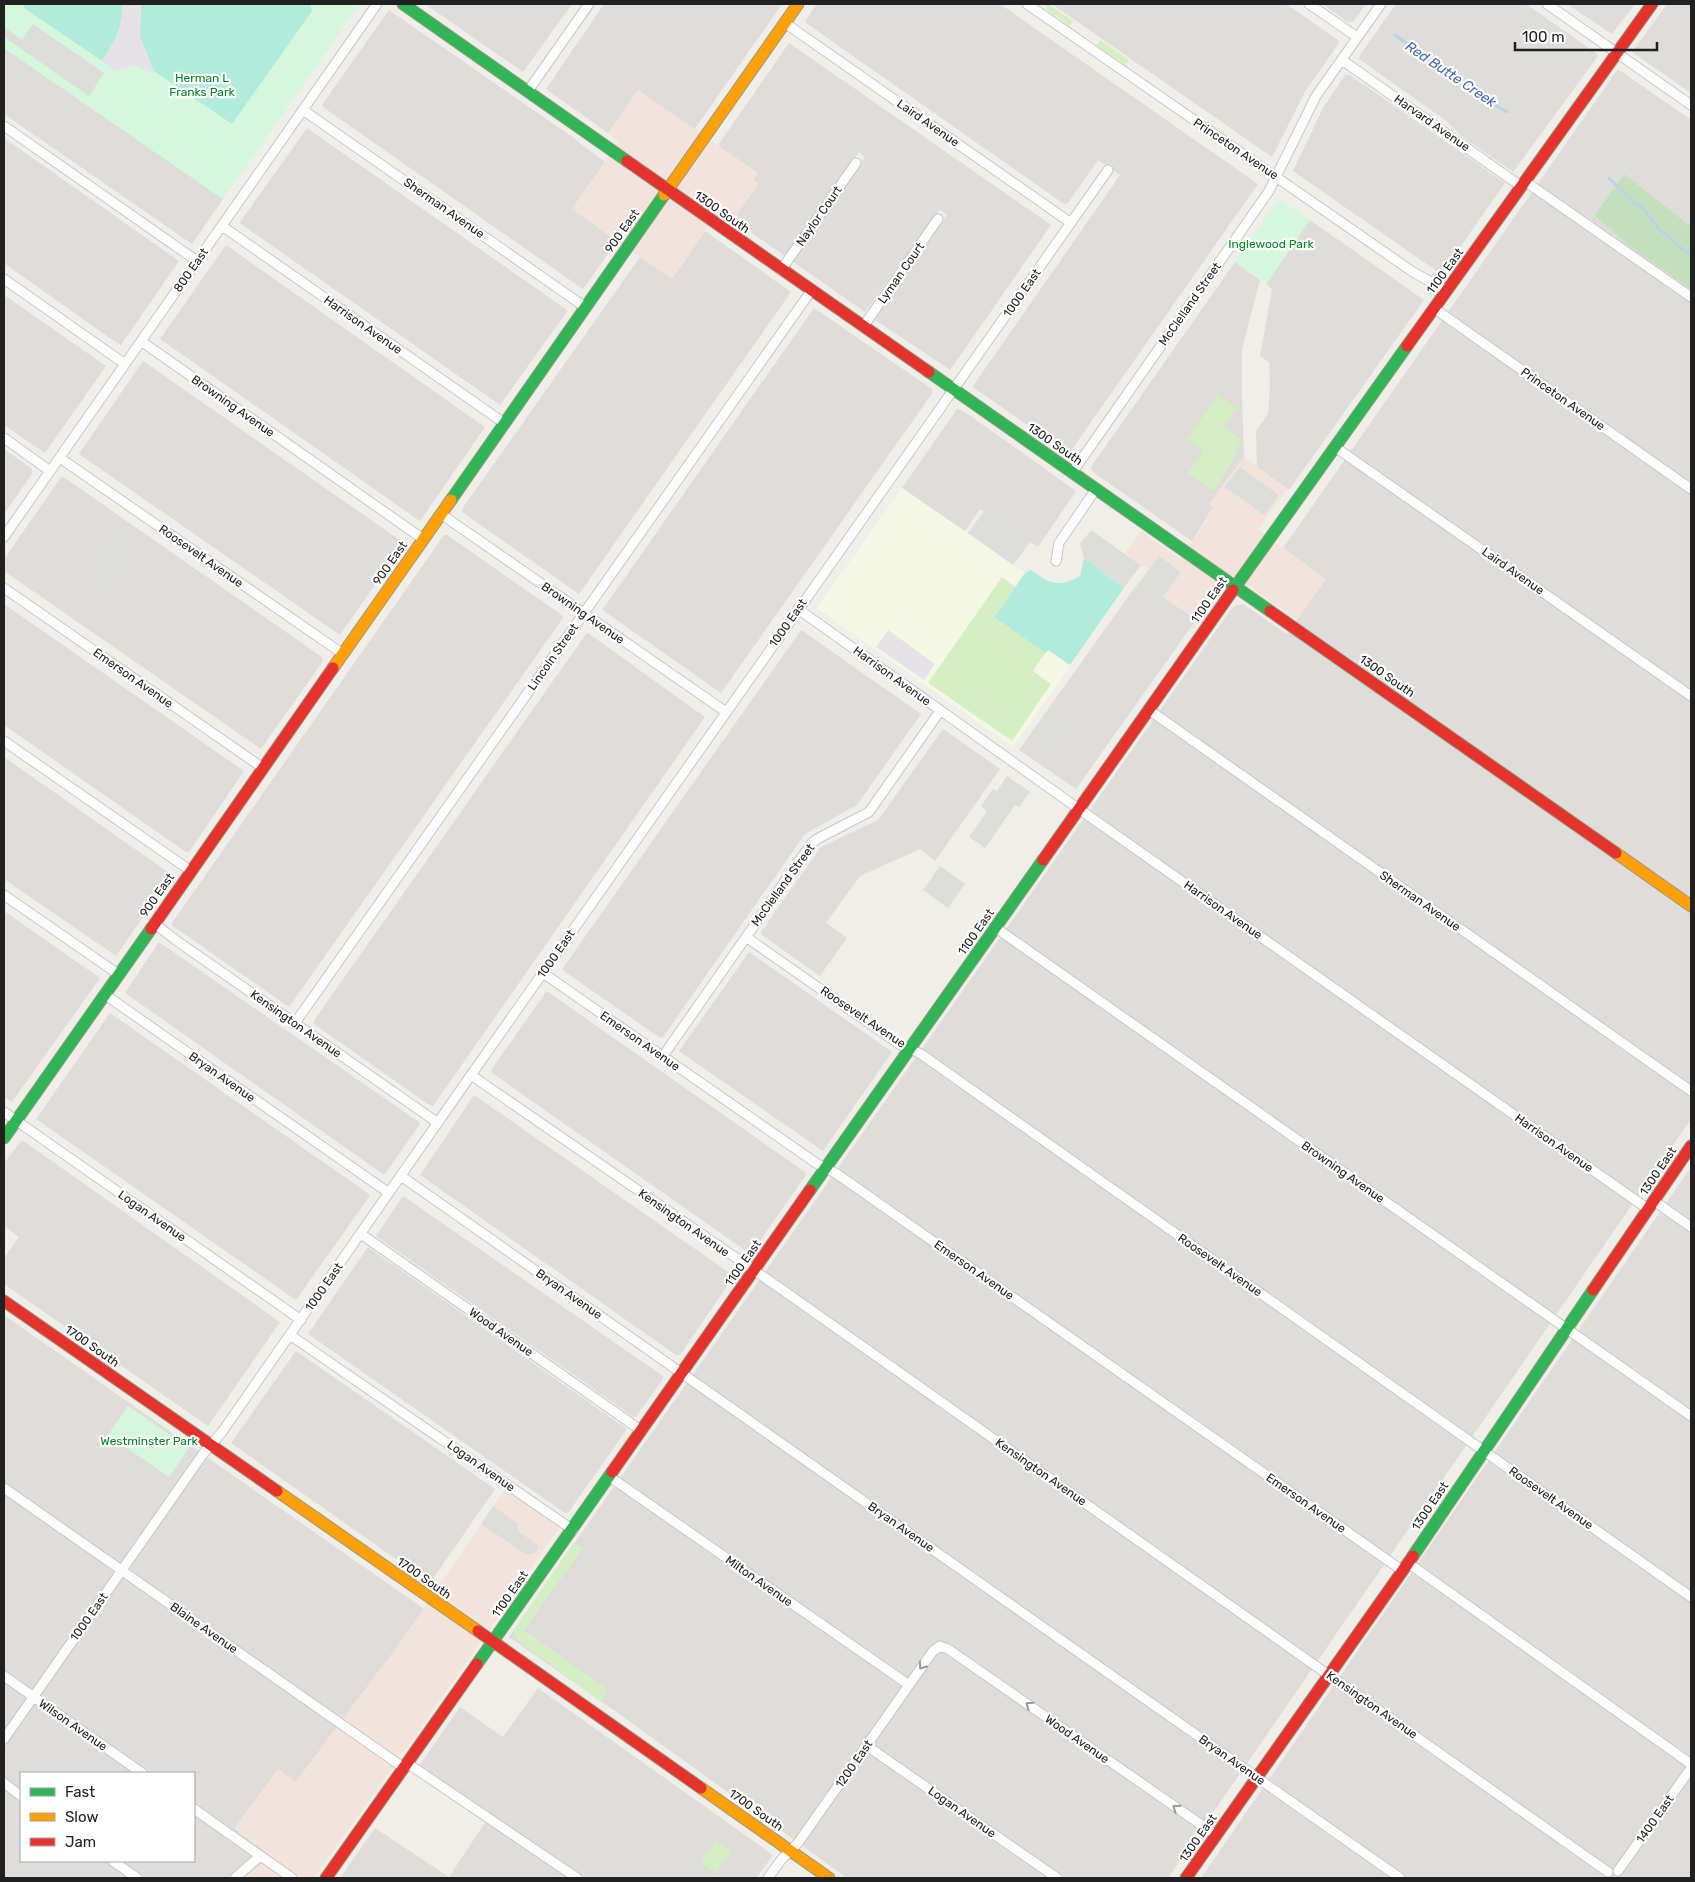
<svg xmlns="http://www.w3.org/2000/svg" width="1695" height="1882" font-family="Rubik,sans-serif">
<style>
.residential{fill:#deddda;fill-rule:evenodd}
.commercial{fill:#f2e3dd}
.education{fill:#f5f7e5}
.religious{fill:#dddcda}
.grass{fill:#d5efc5}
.forest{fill:#c2e0bb}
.park{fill:#d5f7db}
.pitch{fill:#b0ebdc}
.parking{fill:#dddddb}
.plaza{fill:#e5e3e8}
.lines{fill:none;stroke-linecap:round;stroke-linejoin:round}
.stream{stroke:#b9d5e5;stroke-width:3}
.street-casing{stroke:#c7c7c5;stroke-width:11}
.fast-casing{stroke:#949a7f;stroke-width:13}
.slow-casing{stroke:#949a7f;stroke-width:13}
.jam-casing{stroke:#949a7f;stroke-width:13}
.street{stroke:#fdfcfc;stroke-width:9}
.fast{stroke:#30b455;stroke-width:11}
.slow{stroke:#ff9f0a;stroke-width:11}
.jam{stroke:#e5322d;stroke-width:11}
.oneway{stroke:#9a9999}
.labels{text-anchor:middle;stroke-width:4.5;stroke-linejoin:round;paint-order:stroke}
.park-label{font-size:12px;fill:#018622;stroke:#fff}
.street-label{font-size:12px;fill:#202020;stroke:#fff}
.water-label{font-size:14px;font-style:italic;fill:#416abb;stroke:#fff}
</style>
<rect width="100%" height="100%" fill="#efeee9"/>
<path class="residential" d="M425 4H572L523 72Z
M604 4H782L694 130 638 90 608 133 546 89Z
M817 4H1000L1258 184 1070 452H1066L974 388 973 386 1120 175 1098 160 1068 203 1064 204 806 23 805 21Z
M1052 4H1286L1338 40 1339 43 1306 90 1272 157Z
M1322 4H1366L1353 22 1346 21Z
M1396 4H1526L1596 53 1598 56 1513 172 1464 138 1445 120 1359 59 1360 55Z
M1567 4H1635L1612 34Z
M1667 4H1691V93L1632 52Z
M389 10 568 134 605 162 572 209 617 241 583 289 323 107 322 105Z
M789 43 1051 225 950 370 874 319 947 215 940 209 865 312 792 261 865 157 859 152 785 256 733 220 758 184 718 145Z
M4 48 223 199 192 244 4 114Z
M1618 69 1691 120V1119L1168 1878H847L615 1711 653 1655 725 1636 580 1535 1232 608 1236 605 1243 604 1287 634 1297 620 1326 579 1283 548Z
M1345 75H1350L1505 183 1441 274 1293 171 1323 108Z
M307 128 567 310 566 313 500 405 241 224 240 222Z
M4 138 179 261 121 345 111 339 4 263Z
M1310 220 1424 300 1289 490 1257 467 1256 431 1268 414 1270 387 1269 362 1260 356 1272 289 1266 284Z
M705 231 791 292 579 594 462 512V509L640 257 672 279Z
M226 245 485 427 420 521 160 339Z
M1235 262 1260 280 1242 349V400L1244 457 1209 504 1213 508 1192 541 1093 472 1091 467Z
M4 295 106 366 45 453 4 425Z
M814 308 932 389 933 392 721 693 604 611 603 609Z
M143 361 404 543 340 635 79 454Z
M957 409 962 410 1076 491 1038 547 980 509 965 531 902 488Z
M4 449 32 469V474L4 514Z
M62 476 322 657 323 661 261 749 4 571V559Z
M444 535H447L563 616V618L289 1007 173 926 172 923Z
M1135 587 1191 627 1076 789 1019 750Z
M4 604 244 771 189 852H186L4 725Z
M801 630 921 714 857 805 805 834 663 1037 660 1038 564 971 563 968Z
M588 633 705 717 433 1106H431L314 1024 313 1022 586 634Z
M943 729 1000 769 935 861 920 849 860 876 826 923 847 938 820 976 762 935 761 932 821 847 878 820Z
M4 757 172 875 116 956 4 879Z
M4 911 100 978 12 1102 4 1097Z
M159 942 419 1122 420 1124 385 1174H383L125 993Z
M749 952 892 1052 823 1151 679 1051Z
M546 992H548L805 1172 806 1175 753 1251 749 1253 492 1073 491 1070Z
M110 1013 369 1194V1197L296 1300 36 1119Z
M474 1095 734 1276 680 1355H676L420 1175Z
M22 1140 280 1322 208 1426 4 1284V1258L19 1237 4 1226V1163Z
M1691 1167V1878H1201Z
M403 1196 663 1376V1379L635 1418 376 1236Z
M368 1247 627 1429 568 1513H565L308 1334Z
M4 1315 424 1609 400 1643 295 1783 278 1769 235 1828 272 1856 244 1878H4ZM21 1773H194V1861H21Z
M296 1351 495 1489 430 1583 231 1443Z
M538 1688 773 1855 756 1878H340L375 1828 449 1877 490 1815 419 1766 460 1707 503 1737Z"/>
<path class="commercial" d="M638 90 758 173 753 181 758 184 733 220 719 211 672 279 572 209 619 141 608 133Z
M1244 457 1287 489 1258 530 1326 579 1297 620 1232 574 1194 629 1135 587 1148 569 1126 553 1141 531 1180 559 1208 519 1206 517 1213 508 1209 504Z
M505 1489 560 1526 454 1680 314 1878H244L271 1856 235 1829 278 1769 296 1782 400 1643Z"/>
<path class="education" d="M902 488 1025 573 1031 570 1043 579 1054 584 1070 582 1080 576 1084 558 1080 544 1091 530 1141 565 1013 747 817 608Z"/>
<path class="religious" d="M580 1535 725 1636 693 1682 653 1655 615 1711 509 1637Z"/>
<path class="grass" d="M1048 4 1073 21 1070 26 1045 8Z
M1100 40 1129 60 1125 65 1097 45Z
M1218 395 1237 409 1224 427 1241 440 1233 460 1214 491 1188 473 1204 450 1187 439Z
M1002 577 1015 587 994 617 1045 653 1033 671 1051 684 1012 741 928 683Z
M574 1542 583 1548 524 1630 608 1690 601 1702 517 1640 513 1631Z
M715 1840 731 1851 716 1873 700 1862Z"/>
<path class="forest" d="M1624 174 1691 227V289L1628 245 1595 215Z"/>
<path class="park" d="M4 4H360L223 199 4 48Z
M1281 200 1310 220 1266 284 1235 262 1277 202Z
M128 1406 189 1448 169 1477 108 1435Z"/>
<path class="pitch" d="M24 4H122C125 26 113 43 102 61L24 8Z
M141 4H310L312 11 232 124 154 71 140 37Z
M1084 558 1124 588 1070 665 1048 650 1045 653 994 617 1025 573 1031 570C1049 584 1059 588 1080 576Z"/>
<path class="parking" d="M33 24 104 73 89 96 4 37V27L22 40Z
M1240 467 1279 495 1264 515 1225 487Z
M985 510 1030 542 1013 565 968 533Z
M121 528 138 540 108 582 91 570Z
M1091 530 1141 565 1124 588 1084 558 1080 544Z
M1159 556 1181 572 1163 597 1196 620 1191 627 1136 588Z
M1048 711 1070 726 1053 750 1031 735Z
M1007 776 1030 792 1019 807 1015 805 985 848 969 837 987 811 981 806 993 789 997 791Z
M940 866 965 884 948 908 923 890Z
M493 1506 518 1524V1531L539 1546 536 1552 527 1555 481 1524Z"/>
<path class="plaza" d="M122 4H141L140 36 154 71 153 73 134 65 117 71 102 61 118 35 123 9Z
M888 630 935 664 924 680 876 647Z"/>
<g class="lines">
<path class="stream" d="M1395 35 1469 89 1507 112
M1609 178 1635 204 1643 208 1659 229 1691 256"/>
<g class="street-casing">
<path id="street" d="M1027 4 1413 272 1447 291
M1309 4 1357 37
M1547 4 1691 105
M785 23 1071 223
M1342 60 1522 187
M528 91 589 4
M303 110 585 307
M4 126 197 261
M1526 182 1691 297
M222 226 504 423
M781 270 856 163
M4 279 125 364
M1435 309 1691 489
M863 327 938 219
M141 341 423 539
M4 438 50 471
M1335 447 1691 696
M60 458 343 654
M1072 473 1269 191 1316 96 1381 4
M441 514 726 712
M4 537 377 4
M1056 561 1059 543 1096 489
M4 588 263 768
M798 609 1079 809 1648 1209
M1149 710 1691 1091
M4 741 191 871
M4 895 118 974
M154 923 177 941 438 1123
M996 928 1691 1416
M746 937 899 1044 921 1054 1691 1597
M543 973 816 1163 837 1174 1403 1571
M104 994 389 1193
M295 1023 811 291
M663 1056 811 844 817 839 869 812 940 711
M471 1075 784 1291 1608 1872
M4 1112 301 1320
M401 1176 1400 1878
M1654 1201 1691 1227
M361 1234 642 1431
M290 1335 573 1530
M610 1477 909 1685
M4 1488 404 1768
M1408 1563 1691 1764
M4 1676 142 1773
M4 1739 203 1454 222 1432 471 1075 1108 170
M867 1746 1057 1878
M407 1763 577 1878
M4 1783 21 1796
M194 1809 292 1878
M113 1861 137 1878
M1618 1871 1691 1768
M235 1878 260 1856
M768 1878 781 1860 798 1843 933 1651 940 1646 948 1649 1216 1835"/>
</g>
<g class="fast-casing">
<path id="fast" d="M403 4 627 161
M929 372 1270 611
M451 500 664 195
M1233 590 1407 346
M4 1138 151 929
M810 1190 1043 860
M1413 1556 1593 1290
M477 1664 612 1472"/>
</g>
<g class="slow-casing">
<path id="slow" d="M664 195 798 4
M333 668 451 500
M1616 853 1691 906
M277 1491 478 1631
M701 1788 829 1878"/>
</g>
<g class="jam-casing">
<path id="jam" d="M627 161 929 372
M1407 346 1652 4
M1270 611 1616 853
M1043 860 1233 590
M151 929 333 668
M1593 1290 1691 1146
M4 1301 277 1491
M612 1472 810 1190
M478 1631 701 1788
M326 1878 477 1664
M1186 1878 1413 1556"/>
</g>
<use href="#street" class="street"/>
<use href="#fast" class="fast"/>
<use href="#slow" class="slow"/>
<use href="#jam" class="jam"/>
</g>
<defs><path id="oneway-chevron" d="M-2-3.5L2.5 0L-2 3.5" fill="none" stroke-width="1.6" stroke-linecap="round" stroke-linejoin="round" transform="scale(1.25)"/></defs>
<g class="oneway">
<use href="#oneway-chevron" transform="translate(922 1666) rotate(126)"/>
<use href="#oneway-chevron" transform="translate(1029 1705) rotate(-145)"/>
<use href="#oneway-chevron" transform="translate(1176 1808) rotate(-145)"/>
</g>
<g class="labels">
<g class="park-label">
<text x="202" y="82">Herman L<tspan x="202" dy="14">Franks Park</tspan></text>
<text x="1271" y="248">Inglewood Park</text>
<text x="149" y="1445">Westminster Park</text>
</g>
<g class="street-label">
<text transform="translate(928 123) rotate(35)" y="4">Laird Avenue</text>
<text transform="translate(1432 123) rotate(35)" y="4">Harvard Avenue</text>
<text transform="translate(1236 149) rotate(34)" y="4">Princeton Avenue</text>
<text transform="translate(444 208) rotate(35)" y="4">Sherman Avenue</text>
<text transform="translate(722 212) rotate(35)" y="4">1300 South</text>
<text transform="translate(819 216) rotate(-55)" y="4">Naylor Court</text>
<text transform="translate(622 231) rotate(-55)" y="4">900 East</text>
<text transform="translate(191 270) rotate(-55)" y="4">800 East</text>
<text transform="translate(1445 271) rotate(-54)" y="4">1100 East</text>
<text transform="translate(901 273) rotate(-55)" y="4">Lyman Court</text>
<text transform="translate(1022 293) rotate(-55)" y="4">1000 East</text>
<text transform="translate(1190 304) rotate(-55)" y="4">McClelland Street</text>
<text transform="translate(363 325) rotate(35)" y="4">Harrison Avenue</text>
<text transform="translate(1563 399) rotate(35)" y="4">Princeton Avenue</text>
<text transform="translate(233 406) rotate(35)" y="4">Browning Avenue</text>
<text transform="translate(1055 444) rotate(35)" y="4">1300 South</text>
<text transform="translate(201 556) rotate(35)" y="4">Roosevelt Avenue</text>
<text transform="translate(390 563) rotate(-55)" y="4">900 East</text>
<text transform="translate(1513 571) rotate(35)" y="4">Laird Avenue</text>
<text transform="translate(1209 600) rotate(-55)" y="4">1100 East</text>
<text transform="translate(583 613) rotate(35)" y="4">Browning Avenue</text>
<text transform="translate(788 623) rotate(-55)" y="4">1000 East</text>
<text transform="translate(553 657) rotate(-55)" y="4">Lincoln Street</text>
<text transform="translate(892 676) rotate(36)" y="4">Harrison Avenue</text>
<text transform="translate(1387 676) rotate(35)" y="4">1300 South</text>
<text transform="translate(133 678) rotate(35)" y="4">Emerson Avenue</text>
<text transform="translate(783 885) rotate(-54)" y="4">McClelland Street</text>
<text transform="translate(157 895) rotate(-55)" y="4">900 East</text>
<text transform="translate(1420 901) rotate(35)" y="4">Sherman Avenue</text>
<text transform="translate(1223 910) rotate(35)" y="4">Harrison Avenue</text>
<text transform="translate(976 932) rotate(-55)" y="4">1100 East</text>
<text transform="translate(556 954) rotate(-55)" y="4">1000 East</text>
<text transform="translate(863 1017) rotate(34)" y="4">Roosevelt Avenue</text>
<text transform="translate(296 1024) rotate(35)" y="4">Kensington Avenue</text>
<text transform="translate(640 1041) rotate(35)" y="4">Emerson Avenue</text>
<text transform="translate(222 1077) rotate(35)" y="4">Bryan Avenue</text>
<text transform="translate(1554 1143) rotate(35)" y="4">Harrison Avenue</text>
<text transform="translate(1658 1171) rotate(-56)" y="4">1300 East</text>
<text transform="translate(1343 1172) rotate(35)" y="4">Browning Avenue</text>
<text transform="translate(152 1216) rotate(35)" y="4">Logan Avenue</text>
<text transform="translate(684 1223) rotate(35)" y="4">Kensington Avenue</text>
<text transform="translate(743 1263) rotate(-55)" y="4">1100 East</text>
<text transform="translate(1220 1265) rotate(35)" y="4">Roosevelt Avenue</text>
<text transform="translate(974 1270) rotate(35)" y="4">Emerson Avenue</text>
<text transform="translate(324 1287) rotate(-55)" y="4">1000 East</text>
<text transform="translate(569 1294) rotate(35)" y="4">Bryan Avenue</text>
<text transform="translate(501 1332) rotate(35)" y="4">Wood Avenue</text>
<text transform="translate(92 1346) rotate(35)" y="4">1700 South</text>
<text transform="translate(481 1466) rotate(35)" y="4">Logan Avenue</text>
<text transform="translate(1041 1472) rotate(35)" y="4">Kensington Avenue</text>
<text transform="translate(1551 1498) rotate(35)" y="4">Roosevelt Avenue</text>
<text transform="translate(1306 1503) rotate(35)" y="4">Emerson Avenue</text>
<text transform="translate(1430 1506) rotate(-56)" y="4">1300 East</text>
<text transform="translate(901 1527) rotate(35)" y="4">Bryan Avenue</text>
<text transform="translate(424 1578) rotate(35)" y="4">1700 South</text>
<text transform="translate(759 1581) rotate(35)" y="4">Milton Avenue</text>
<text transform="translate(510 1594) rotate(-55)" y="4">1100 East</text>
<text transform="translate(89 1617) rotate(-55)" y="4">1000 East</text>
<text transform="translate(204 1628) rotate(35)" y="4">Blaine Avenue</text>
<text transform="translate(1372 1705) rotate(35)" y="4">Kensington Avenue</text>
<text transform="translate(73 1725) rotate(35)" y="4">Wilson Avenue</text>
<text transform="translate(1077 1739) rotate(35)" y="4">Wood Avenue</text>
<text transform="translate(1232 1760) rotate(35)" y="4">Bryan Avenue</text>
<text transform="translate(854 1764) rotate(-55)" y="4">1200 East</text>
<text transform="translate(756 1810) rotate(35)" y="4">1700 South</text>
<text transform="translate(962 1812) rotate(35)" y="4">Logan Avenue</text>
<text transform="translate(1655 1819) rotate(-55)" y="4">1400 East</text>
<text transform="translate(1198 1838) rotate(-55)" y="4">1300 East</text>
</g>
<g class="water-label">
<text transform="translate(1451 74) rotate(34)" y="5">Red Butte Creek</text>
</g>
</g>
<rect width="1695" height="1882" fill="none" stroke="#202020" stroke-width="10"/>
<rect x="20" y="1772" width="175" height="90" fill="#ffffff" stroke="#a6a6a6"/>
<rect x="30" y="1788" width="25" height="8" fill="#30b455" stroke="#a6a6a6"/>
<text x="65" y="1797" font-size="15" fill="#202020">Fast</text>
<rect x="30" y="1813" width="25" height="8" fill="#ff9f0a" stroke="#a6a6a6"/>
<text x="65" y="1822" font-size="15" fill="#202020">Slow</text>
<rect x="30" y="1838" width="25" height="8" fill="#e5322d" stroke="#a6a6a6"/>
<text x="65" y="1847" font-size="15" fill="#202020">Jam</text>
<path d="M1515 42v8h142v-8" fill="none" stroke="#202020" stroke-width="2.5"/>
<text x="1522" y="42" font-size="15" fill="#202020" stroke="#ffffff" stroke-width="4" paint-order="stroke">100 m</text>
</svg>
